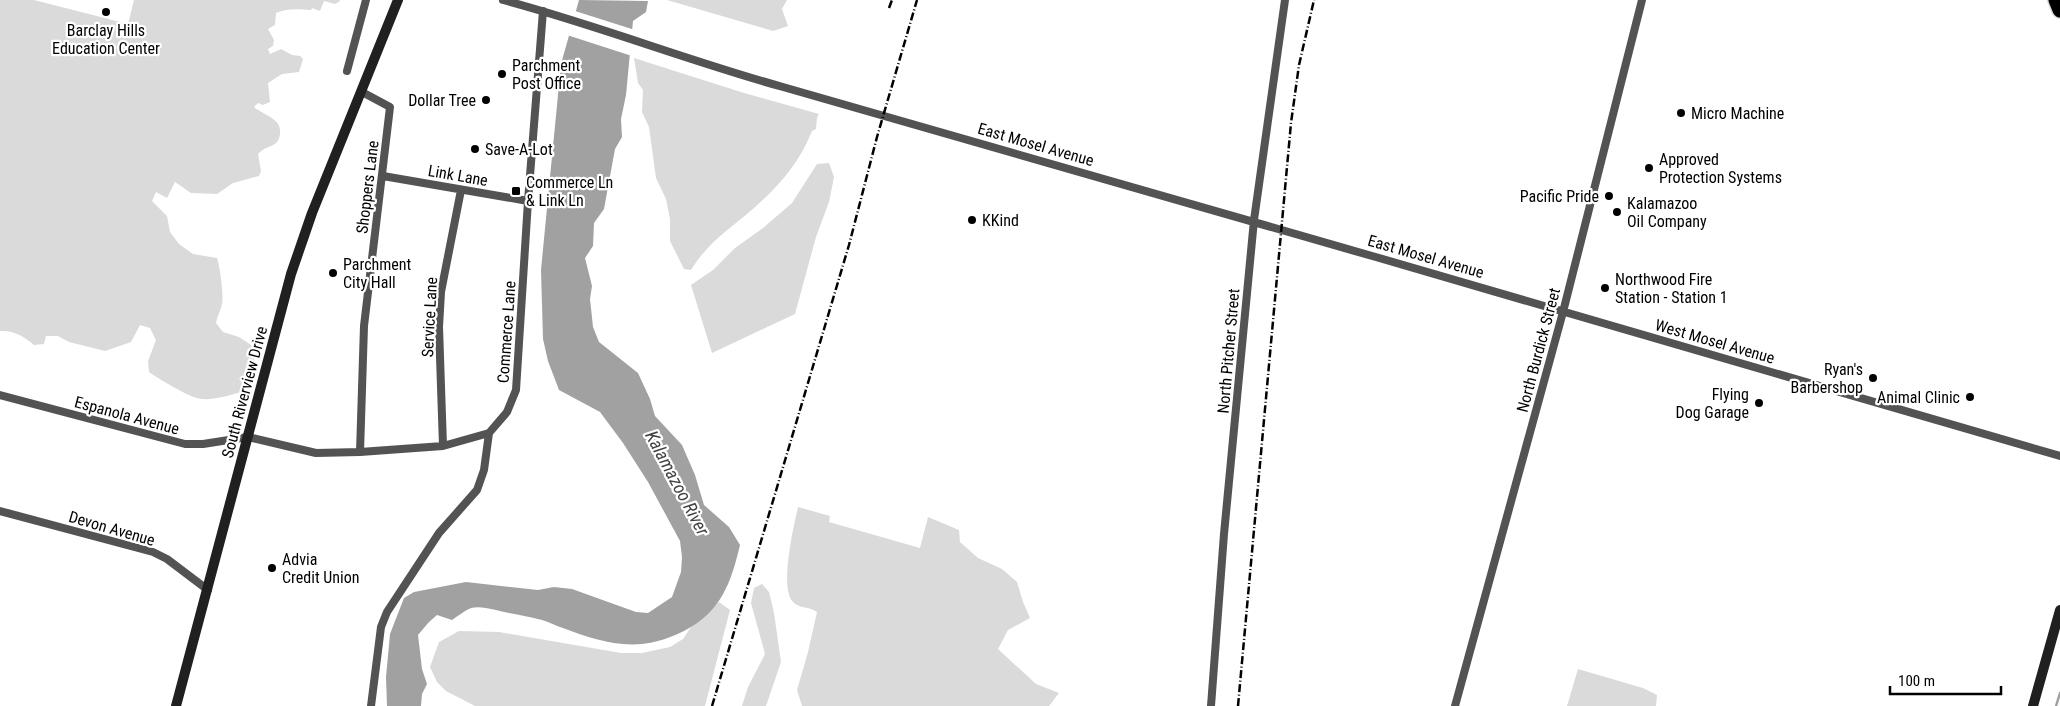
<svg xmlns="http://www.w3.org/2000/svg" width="2060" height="706" font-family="'Roboto Condensed',sans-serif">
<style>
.green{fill:#dadada}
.water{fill:#a1a1a1}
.pier{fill:#fff}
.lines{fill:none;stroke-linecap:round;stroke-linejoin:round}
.stream{stroke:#a1a1a1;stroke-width:2.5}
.highway-casing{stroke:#dbdbdb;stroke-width:18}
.street{stroke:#535353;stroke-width:8}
.secondary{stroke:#202020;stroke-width:10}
.highway{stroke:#000;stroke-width:15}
.rail{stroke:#000;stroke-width:2.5;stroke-dasharray:8 2.5 1 2.5;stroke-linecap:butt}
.poi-dot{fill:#000;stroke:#fff;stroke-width:2}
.labels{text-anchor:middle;stroke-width:4.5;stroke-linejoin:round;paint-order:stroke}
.poi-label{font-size:16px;fill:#000;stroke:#fff;text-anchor:start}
.street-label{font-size:16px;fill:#000;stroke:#fff}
.water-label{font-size:18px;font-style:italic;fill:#424242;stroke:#fff}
</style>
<rect width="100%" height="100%" fill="#fff"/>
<path class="green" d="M0 0H34L128 24 134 0H339L340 1 335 4 324 1 320 11 312 8 311 10C298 9 287 8 276 13L275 25 268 29 274 40 273 46 268 49 270 54 281 49 292 55 300 56 303 59 299 72 282 74 268 83 270 102 263 105 258 103 254 107C264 115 282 119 280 133 280 137 278 142 275 144 268 148 265 147 258 154L261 171 259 176 233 183 217 194 191 193 175 182 167 198 156 192 152 201 167 216 170 232 179 244 193 254 217 258C220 267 224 296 222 304 221 310 217 316 216 323L223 332 239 337 257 349 244 391C231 395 215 400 201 399 190 398 159 379 149 372L148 361 156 340 150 328 140 325 131 342 105 351 69 342 58 336H46L44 344 34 345C24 336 13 330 0 331Z
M667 0H787L782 9 788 26 773 31Z
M634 58 744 93 819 114 817 118 816 129 812 131C800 162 779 186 754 208 731 228 707 243 691 270L684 269 670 241V219L666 199 656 178 649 127 642 112 643 90 638 83Z
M829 163 834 177 829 202 816 237 795 314 712 353 691 285 713 270 735 248 763 228 792 203 817 164Z
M798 507 830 516 829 522 920 548 928 517 959 530 960 542 978 558 1002 569 1017 582 1023 602 1030 618 1008 630 998 649 1036 684 1059 693 1049 706H802L797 690 808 652 817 612C809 606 800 609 793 602 779 588 794 525 798 507Z
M762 584 769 592 774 613 781 662 766 706H742L748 687 765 654 751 603 754 588Z
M719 602 730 610 705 706H475L446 691 437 682 430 667 439 642 459 631 499 632 621 653H642L670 647 683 639 691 627Z
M1578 669 1643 688 1657 695 1656 706H1567Z"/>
<path class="water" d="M579 0 648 1 646 12 633 21 626 95 621 119 622 137 615 149 604 209 594 223 593 246 585 258 592 286 590 299 593 327 599 342 638 373 650 399 655 416 682 445 695 475 704 505 729 527 740 545C731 583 721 612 684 631 640 653 608 645 563 628 556 626 549 622 542 620 531 617 520 615 509 613 498 611 482 605 471 608 464 611 458 616 452 620L437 615 429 622 418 635 422 669 427 684 422 694 421 706H387L386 677 390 634 404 598 414 592 466 582 538 590 554 587 572 589 636 612 648 613 672 597 681 572 682 557 680 541 648 482 623 443 600 412 559 390 548 361 543 339 541 270 561 64Z"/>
<path class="pier" d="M575 11 635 30 632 56 567 35Z"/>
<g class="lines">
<path class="stream" d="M2056 706 2060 693"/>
<g class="highway-casing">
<path id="highway" d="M2056 0 2060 10"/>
</g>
<path class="street" d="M503 0C597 25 689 61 783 87 1209 208 1635 332 2060 456
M347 71 366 0
M383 176 528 201
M0 395 185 444H203L248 437 316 453 360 452 443 446 489 433 507 412 516 390 528 201 543 11
M443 446 439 327 441 292 461 190
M360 452 364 326 390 107 362 92
M0 511 153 552 167 559 208 590
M371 706 381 627 387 612 439 533 477 490 484 470 489 433
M1211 706 1224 534 1254 220 1285 0
M1455 706 1563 312 1642 0"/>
<path class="secondary" d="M176 706 291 274 312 213 398 0
M2033 706 2060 610"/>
<use href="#highway" class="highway"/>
<path class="rail" d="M889 8 892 0
M712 706 849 245 877 137 917 0
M1238 706 1291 123 1299 65 1314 0"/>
</g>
<g class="poi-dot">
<circle cx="106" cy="12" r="5"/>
<circle cx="502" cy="74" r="5"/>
<circle cx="486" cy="100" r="5"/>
<circle cx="1681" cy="113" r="5"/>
<circle cx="475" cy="149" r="5"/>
<circle cx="1649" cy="168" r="5"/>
<rect x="511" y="186" width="10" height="10" rx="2.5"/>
<circle cx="1609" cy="196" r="5"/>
<circle cx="1617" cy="212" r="5"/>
<circle cx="972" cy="220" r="5"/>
<circle cx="333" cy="273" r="5"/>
<circle cx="1605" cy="288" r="5"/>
<circle cx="1873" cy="378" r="5"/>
<circle cx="1970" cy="397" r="5"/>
<circle cx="1759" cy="403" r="5"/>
<circle cx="272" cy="568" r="5"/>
</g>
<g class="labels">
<g class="poi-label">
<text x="106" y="36" text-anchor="middle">Barclay Hills<tspan x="106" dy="18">Education Center</tspan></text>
<text x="512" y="71">Parchment<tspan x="512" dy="18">Post Office</tspan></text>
<text x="476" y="106" text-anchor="end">Dollar Tree</text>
<text x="1691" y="119">Micro Machine</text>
<text x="485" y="155">Save-A-Lot</text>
<text x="1659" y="165">Approved<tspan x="1659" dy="18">Protection Systems</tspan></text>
<text x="526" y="188">Commerce Ln<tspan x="526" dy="18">&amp; Link Ln</tspan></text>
<text x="1599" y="202" text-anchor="end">Pacific Pride</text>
<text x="1627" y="209">Kalamazoo<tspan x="1627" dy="18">Oil Company</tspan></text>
<text x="982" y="226">KKind</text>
<text x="343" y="270">Parchment<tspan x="343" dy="18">City Hall</tspan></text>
<text x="1615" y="285">Northwood Fire<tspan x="1615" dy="18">Station - Station 1</tspan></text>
<text x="1863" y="375" text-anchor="end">Ryan's<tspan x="1863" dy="18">Barbershop</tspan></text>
<text x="1749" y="400" text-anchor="end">Flying<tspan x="1749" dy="18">Dog Garage</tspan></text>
<text x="1960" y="403" text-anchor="end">Animal Clinic</text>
<text x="282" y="565">Advia<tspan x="282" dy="18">Credit Union</tspan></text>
</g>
<g class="street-label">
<text transform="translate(1036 144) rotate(16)" y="6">East Mosel Avenue</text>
<text transform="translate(458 175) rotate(10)" y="6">Link Lane</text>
<text transform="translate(367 187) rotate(-83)" y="6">Shoppers Lane</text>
<text transform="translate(1426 256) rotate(16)" y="6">East Mosel Avenue</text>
<text transform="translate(429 317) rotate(-87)" y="6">Service Lane</text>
<text transform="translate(506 332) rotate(-86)" y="6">Commerce Lane</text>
<text transform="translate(1715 341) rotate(16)" y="6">West Mosel Avenue</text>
<text transform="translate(1538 350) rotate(-75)" y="6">North Burdick Street</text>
<text transform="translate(1228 351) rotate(-85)" y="6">North Pitcher Street</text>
<text transform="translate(244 392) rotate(-75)" y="6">South Riverview Drive</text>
<text transform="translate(127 415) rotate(15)" y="6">Espanola Avenue</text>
<text transform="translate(112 528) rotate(16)" y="6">Devon Avenue</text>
</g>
<g class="water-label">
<text transform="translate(677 483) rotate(62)" y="6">Kalamazoo River</text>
</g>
</g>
<path d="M1890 686v8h111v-8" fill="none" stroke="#000000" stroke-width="2.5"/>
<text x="1898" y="686" font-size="15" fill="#000000" stroke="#ffffff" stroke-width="4" paint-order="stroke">100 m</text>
</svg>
